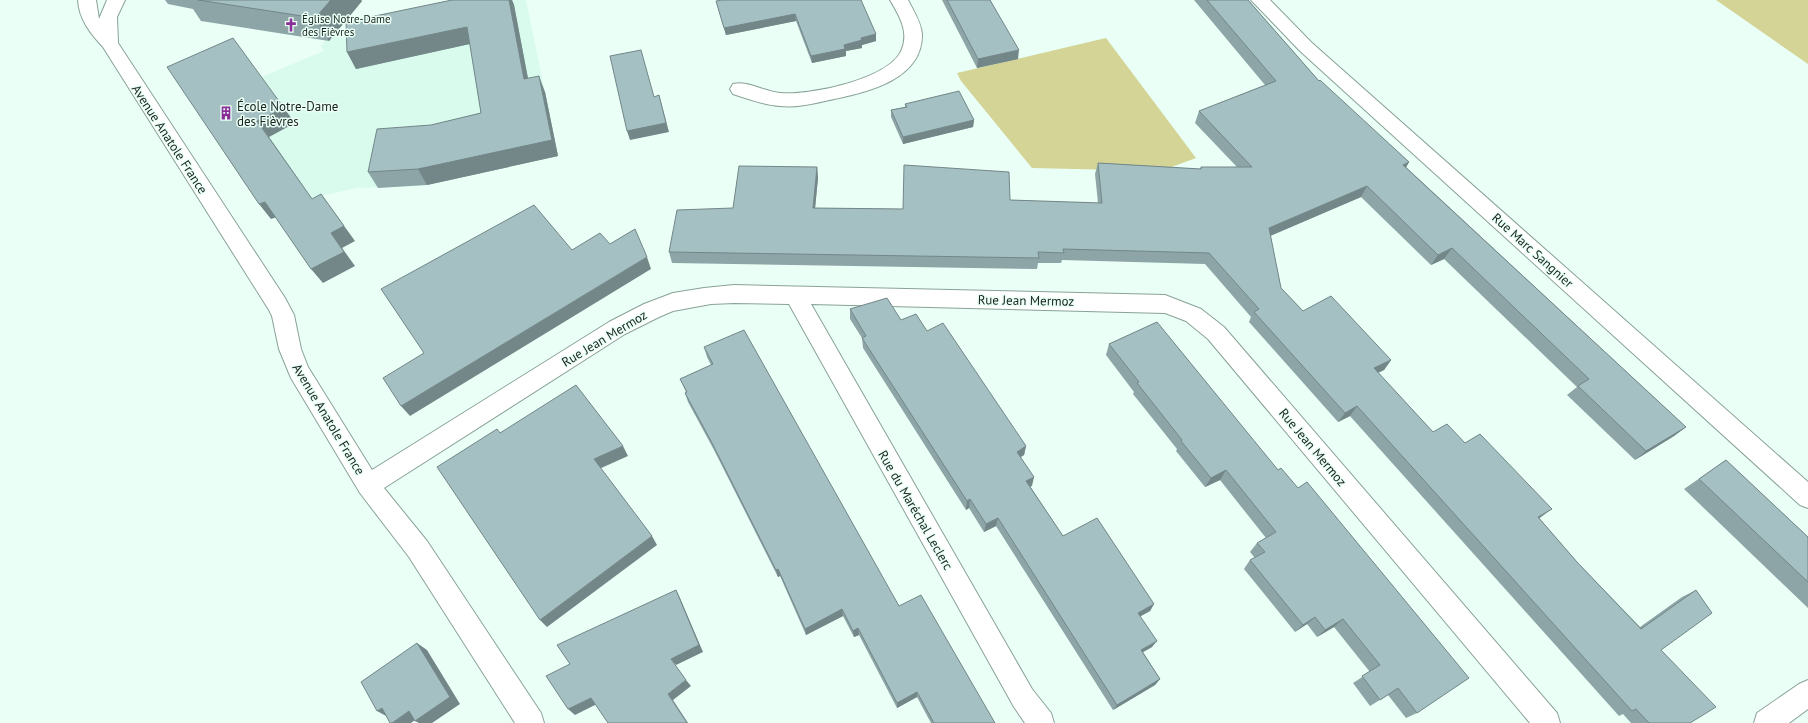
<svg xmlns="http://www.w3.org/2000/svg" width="1808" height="723" font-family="'PT Sans',sans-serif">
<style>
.built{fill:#d8fbed}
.green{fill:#d3d495}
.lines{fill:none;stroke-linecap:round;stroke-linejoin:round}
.street-casing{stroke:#89a298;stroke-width:2}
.street{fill:#fff;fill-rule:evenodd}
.wall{fill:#8da5a7}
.shaded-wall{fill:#738688}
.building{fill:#a4c0c2;stroke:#738688}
.labels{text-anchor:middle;stroke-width:3;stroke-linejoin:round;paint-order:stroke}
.far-poi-label{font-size:11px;fill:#19231f;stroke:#eafff6;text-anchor:start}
.poi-label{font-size:13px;fill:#19231f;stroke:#eafff6;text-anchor:start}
.street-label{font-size:13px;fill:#19231f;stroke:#eafff6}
</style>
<rect width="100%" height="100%" fill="#eafff6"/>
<path class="built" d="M515 0H526L558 156 427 185 356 188 308 199 218 66 261 77 324 51 321 46 329 37Z"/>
<path class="green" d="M1716 0H1808V64Z
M1106 38 1196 158 1161 171 1032 168 961 81 957 73Z"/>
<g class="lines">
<g class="street-casing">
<path id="street" d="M78 0H96L99 19 107 0H125L117 17 118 43 285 298 294 315 301 349 308 367 372 470 609 322 644 304 673 293 704 288 734 285 1165 295 1201 309 1224 327 1557 713 1560 723H1530L1208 339 1186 321 1165 313 811 304 1032 689 1051 713 1054 723H1025L1014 707 789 304 734 303 711 304 673 311 659 317 625 334 384 488 427 541 541 713 544 723H515L409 557 360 493 291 378 279 349 272 316 269 310 103 47C90 33 79 19 78 0Z
M890 0H908C913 10 921 22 922 34 923 79 868 92 834 99 816 103 798 108 780 106 764 105 748 99 733 94L730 89 733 84C747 80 765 92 780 93 809 96 891 79 902 49 909 31 899 15 890 0Z
M1251 0H1270L1312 43 1808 482V508L1800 505 1300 51Z
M1808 680V709L1789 723H1754L1757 713 1799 684Z"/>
</g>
<use href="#street" class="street"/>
</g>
<path class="wall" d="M165 0H361L362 1 329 41 201 21 193 9 168 4Z
M452 0H512L514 5 528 78 545 92 558 156 427 185 378 188 368 172 431 125 481 113 470 44 356 69 347 52Z
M861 0 876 41 862 45V48L846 51V56L812 63 796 21 726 35 718 8 716 1Z
M942 0H990L1018 59 977 68Z
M1194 0H1248L1319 81 1409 162 1406 167 1686 427 1674 436 1635 460 1567 395 1577 387 1444 259 1431 265 1361 197 1270 236 1281 288 1303 311 1391 360 1384 370 1378 373 1433 432 1465 443 1541 517 1539 518 1577 562 1640 627 1682 597 1696 590 1661 650 1690 723H1631L1623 714 1619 716 1350 416 1338 422 1249 322 1251 317 1205 264 1062 260 1061 263H1038L1037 269 672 263 669 252 733 208 817 167 818 178 815 208 903 209 1010 200 1098 203 1095 174 1098 163 1200 169 1201 167H1237L1195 123 1199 111 1265 85Z
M905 104 974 120 973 127 903 144 891 117V110L905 107Z
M850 309 901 320 927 331 1026 446 1024 455 1021 457 1032 486H1030L1063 536 1154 604 1150 611 1140 616 1152 647 1143 652 1160 679 1155 685 1113 710 996 526 984 532 969 508 966 510 863 348 862 338 850 319Z
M1157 322 1417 713 1406 718 1388 695 1370 706 1353 683 1370 672 1334 627 1317 637 1307 624 1295 632 1244 569 1250 560 1255 558 1250 552 1257 543 1266 538 1220 480 1205 487 1176 451 1177 449 1133 394 1134 392 1106 355 1109 344Z
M704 347 899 606 995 723H931L917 697 897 708 859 635 854 637 843 616 806 635 780 576 778 577 714 450 688 402 685 393 686 392 680 379 711 365 707 357Z
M1726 460 1808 537V608L1684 489Z"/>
<path class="shaded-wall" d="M331 0H361L362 1 329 41 315 18Z
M509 0H512L514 5 531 95 524 79Z
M795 14 796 21 726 35 724 28Z
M467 27 474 43 356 69 347 52Z
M876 34V41L862 45V48L846 51V56L812 63 811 56 861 38Z
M1019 50 1018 59 977 68 978 59Z
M539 76 545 92 558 156 427 185 418 169Z
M659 95 669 132 630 140 627 131Z
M284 108 295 123 269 137 323 214 257 121Z
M974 120 973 127 903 144V137Z
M1409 162 1403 173V165Z
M817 167 818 178 814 219 813 208Z
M1367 186 1361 197 1263 239 1269 228Z
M321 194 355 241 342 248 355 266 323 283 311 269Z
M265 202 277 217 271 219 259 204Z
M1452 248 1444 259 1431 265 1438 255Z
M647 257 651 269 410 416 401 406Z
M1391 360 1384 370 1366 378 1374 368Z
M1357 406 1350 416 1338 422 1345 413Z
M1686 427 1674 436 1635 460 1646 451Z
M623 446 628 456 599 469 594 459Z
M1026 446 1024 455 1015 460 1017 452Z
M1226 470 1220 480 1205 487 1211 478Z
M1034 477 1032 486 1024 489 1026 481Z
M970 499 969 508 966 510 967 501Z
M1552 509 1541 517 1527 525 1538 517Z
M998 518 996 526 984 532 986 524Z
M652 536 657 545 547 627 540 620Z
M778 569 780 576 778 577 776 570Z
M676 590 680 598 703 652 676 665 671 659Z
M1154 604 1150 611 1134 620 1138 613Z
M842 609 843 616 806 635 805 629Z
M1315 617 1307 624 1295 632 1303 625Z
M1343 619 1334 627 1317 637 1325 630Z
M858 628 859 635 854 637 853 631Z
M1157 641 1152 647 1136 656 1141 650Z
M417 643 427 650 460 704 432 723H419L415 721Z
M1160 679 1155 685 1113 710 1117 705Z
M686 680 691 686 673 700 688 723H687L668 694Z
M917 692V697L897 708V703Z
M591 698 597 704 575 715 568 709Z
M382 708 388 717 377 711Z
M409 711 419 717 411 723H392Z"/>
<path class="building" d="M198 0H331L315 18Z
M452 0H509L524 79 539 76 552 140 418 169 368 172 377 129 431 125 481 113 467 27 347 52 346 22Z
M722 0H861L876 34 861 38 862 40 844 45 845 49 811 56 795 14 724 28 716 1Z
M947 0H990L1019 50 978 59Z
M1207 0H1248L1319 81 1320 80 1409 162 1403 165 1686 427 1646 451 1578 386 1589 379 1452 248 1438 255 1367 186 1269 228 1281 288 1303 311 1331 296 1391 360 1374 368 1433 432 1447 424 1465 443 1480 434 1552 509 1538 517 1577 562 1641 629 1696 590 1712 613 1661 650 1716 707 1690 723H1649L1636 709 1632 711 1357 406 1345 413 1254 312 1259 309 1209 253 1063 249 1064 253 1038 252 1039 258 669 252 677 210 733 208 739 166 817 167 813 208 903 209 904 165 1009 172 1010 200 1102 203 1098 163 1201 169V167H1252L1199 111 1276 81Z
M233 38 284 108 257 121 312 199 321 194 344 226 331 233 344 252 311 269 265 202 259 204 167 67Z
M641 50 654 97 659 95 666 123 627 131 610 56Z
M959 91 974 120 903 137 891 110 907 107 905 104Z
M534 205 572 250 600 233 610 244 635 229 647 257 401 406 383 378 424 353 381 289Z
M887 298 901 320 916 314 927 331 943 323 1026 446 1017 452 1034 477 1026 481 1063 536 1097 518 1154 604 1138 613 1157 641 1141 650 1160 679 1117 705 998 518 986 524 970 499 967 501 862 338 866 336 850 309Z
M1157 322 1278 470 1281 468 1298 488 1307 482 1469 678 1417 713 1398 688 1380 700 1362 676 1380 665 1343 619 1325 630 1315 617 1303 625 1250 560 1265 552 1257 543 1276 532 1226 470 1211 478 1181 441 1182 440 1137 383 1139 382 1109 344Z
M744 330 899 606 921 595 995 723H934L917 692 897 703 858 628 853 631 842 609 805 629 778 569 776 570 711 441 685 393 687 392 680 379 713 364 704 347Z
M576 385 623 446 594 459 652 536 540 620 437 467 497 429 500 433Z
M1726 460 1808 537V582L1699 479Z
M676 590 699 645 671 659 686 680 668 694 687 723H608L591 698 568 709 546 676 570 664 557 645Z
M417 643 450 697 415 721 409 711 392 723H390L382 708 377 711 361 682Z"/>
<defs>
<g id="church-bare" transform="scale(1.08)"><path d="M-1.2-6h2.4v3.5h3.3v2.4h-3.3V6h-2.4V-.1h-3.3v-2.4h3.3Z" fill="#8a2e98" stroke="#eafff6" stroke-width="2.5" paint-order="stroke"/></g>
<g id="building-bare" transform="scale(1.08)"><path d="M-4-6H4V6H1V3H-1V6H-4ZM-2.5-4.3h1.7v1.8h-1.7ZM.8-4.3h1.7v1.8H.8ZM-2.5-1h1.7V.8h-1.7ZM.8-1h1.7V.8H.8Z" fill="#8a2e98" stroke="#eafff6" stroke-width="2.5" paint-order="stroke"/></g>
</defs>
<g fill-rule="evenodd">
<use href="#church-bare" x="291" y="25"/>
<use href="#building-bare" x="226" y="113"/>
</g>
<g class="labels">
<g class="far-poi-label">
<text x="302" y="23">Église Notre-Dame<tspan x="302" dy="13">des Fièvres</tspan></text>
</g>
<g class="poi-label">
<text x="237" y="111">École Notre-Dame<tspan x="237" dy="15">des Fièvres</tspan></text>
</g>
<g class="street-label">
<text transform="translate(170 139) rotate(57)" y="5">Avenue Anatole France</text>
<text transform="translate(1533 250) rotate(42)" y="5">Rue Marc Sangnier</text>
<text transform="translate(1026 300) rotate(1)" y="5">Rue Jean Mermoz</text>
<text transform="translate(604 338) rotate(-31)" y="5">Rue Jean Mermoz</text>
<text transform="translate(329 419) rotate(59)" y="5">Avenue Anatole France</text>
<text transform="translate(1313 447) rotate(50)" y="5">Rue Jean Mermoz</text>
<text transform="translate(916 510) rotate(60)" y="5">Rue du Maréchal Leclerc</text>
</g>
</g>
</svg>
